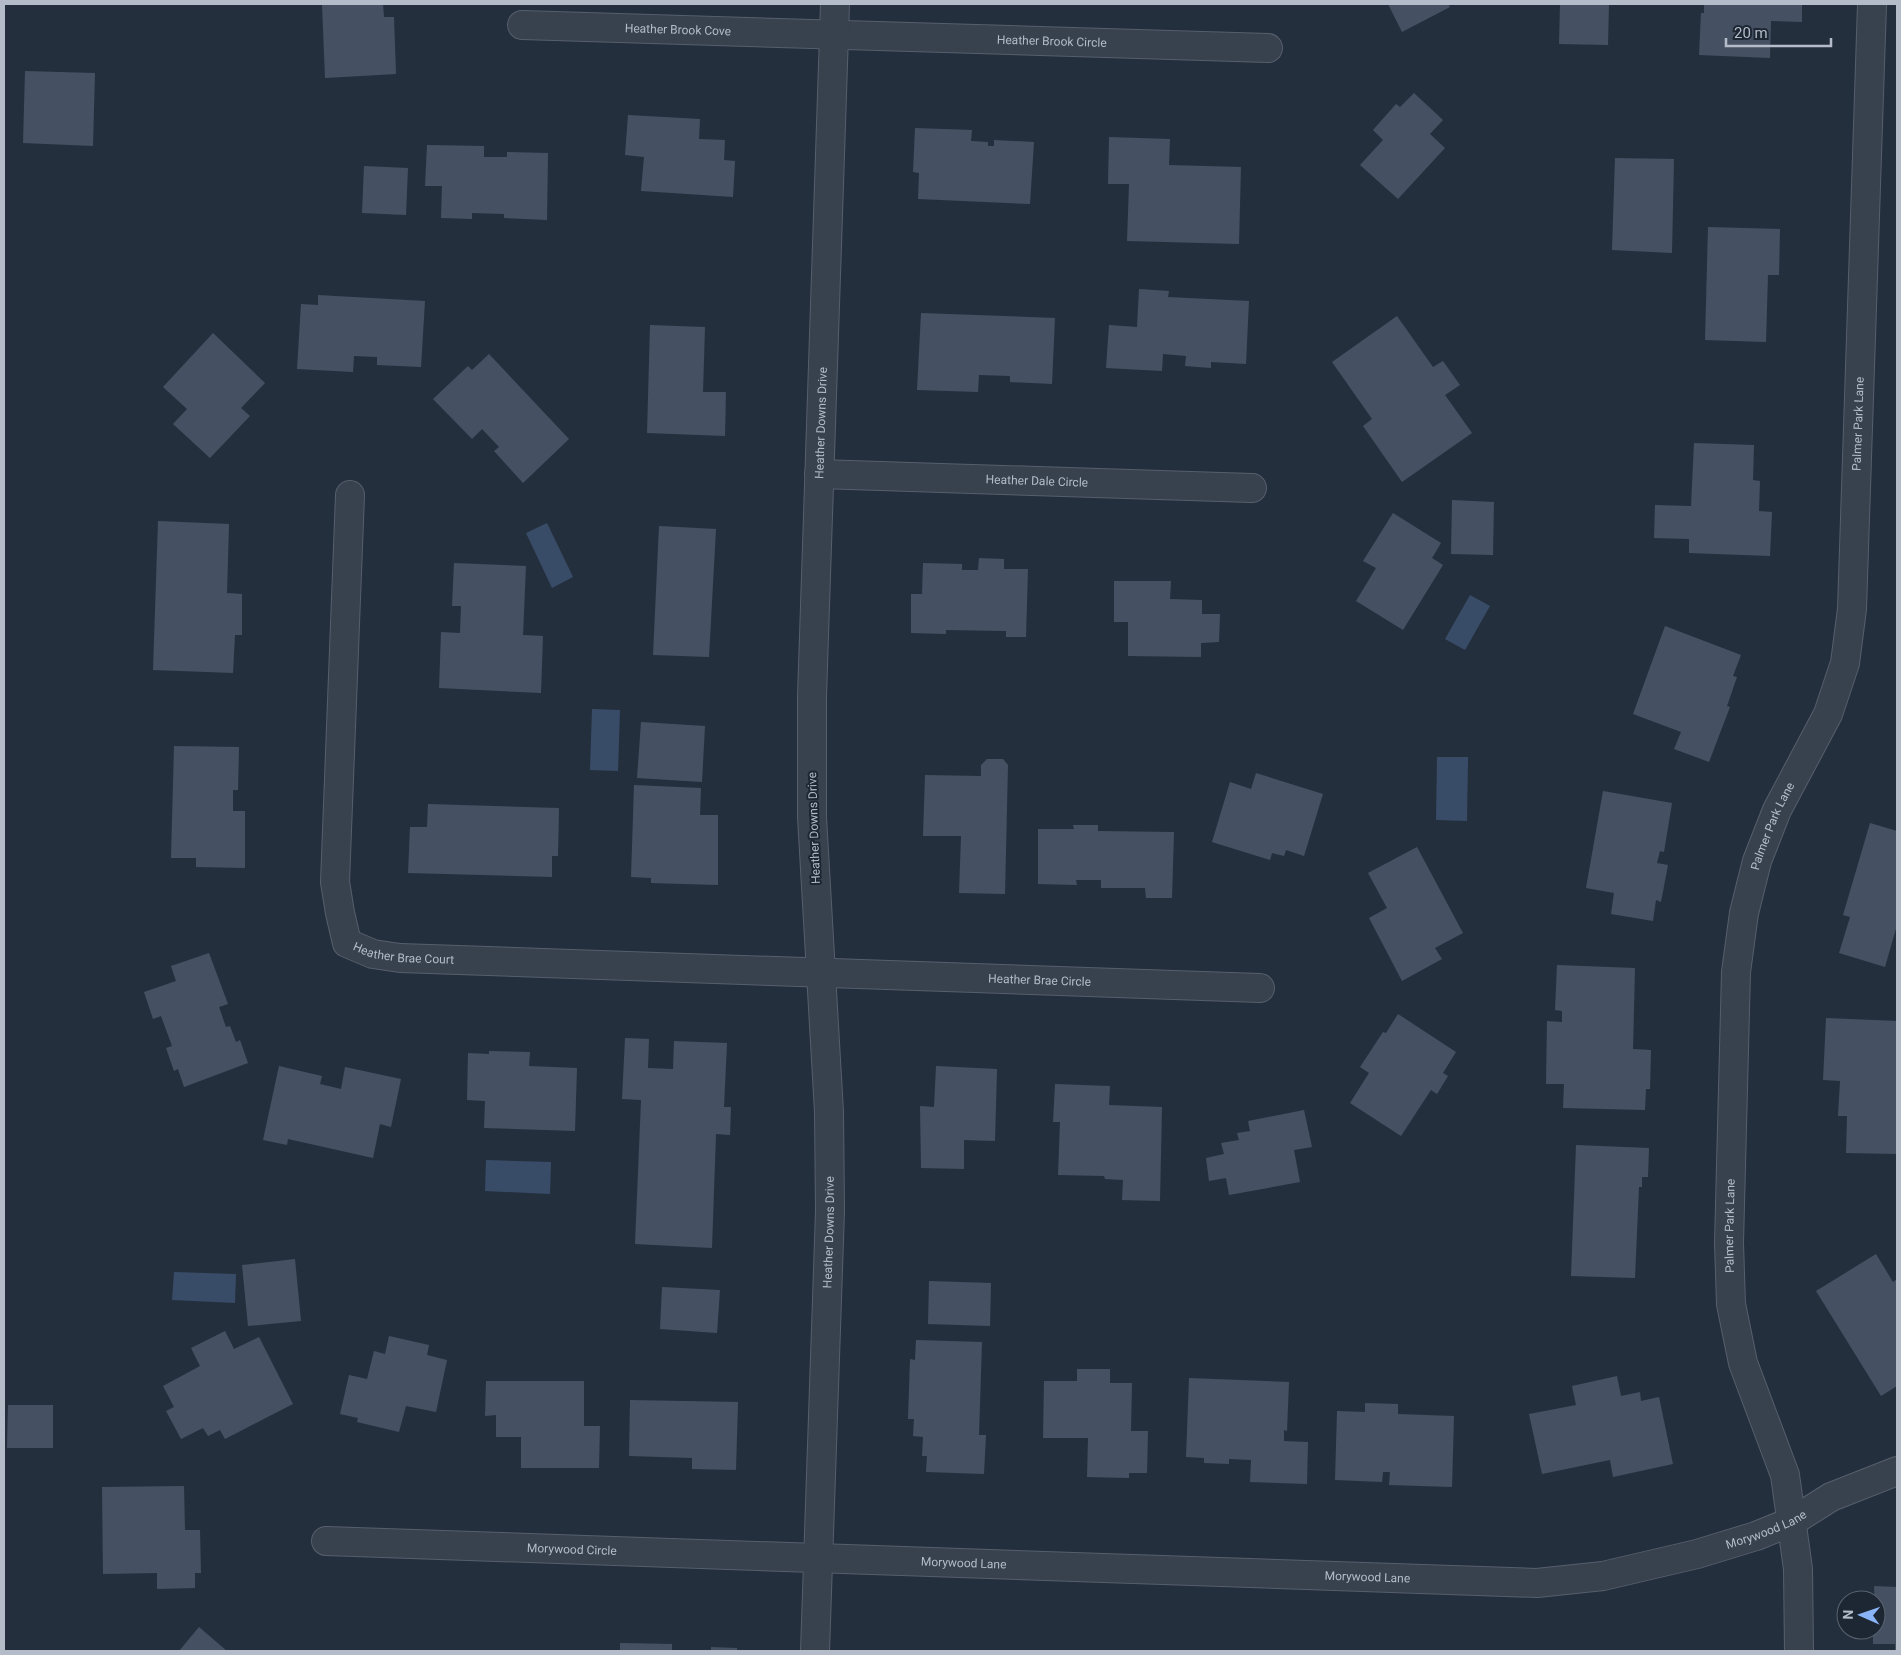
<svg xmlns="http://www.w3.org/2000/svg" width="1901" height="1655" font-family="Roboto,sans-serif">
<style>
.water{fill:#394c67}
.building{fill:#455162}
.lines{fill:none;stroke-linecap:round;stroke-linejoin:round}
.minor-casing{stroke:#565f6c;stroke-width:30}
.minor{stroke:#38414e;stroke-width:28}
.labels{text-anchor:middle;stroke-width:4;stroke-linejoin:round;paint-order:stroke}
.street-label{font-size:12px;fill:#b4bcc9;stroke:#1d2633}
</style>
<rect width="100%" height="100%" fill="#242f3e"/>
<path class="water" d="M547 523 573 577 552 588 526 533Z
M1470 595 1490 606 1465 650 1445 639Z
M592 709 620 710 618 771 590 770Z
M1437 757H1468L1467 821 1436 820Z
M486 1160 551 1162 550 1194 485 1191Z
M174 1272 236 1274 235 1303 172 1300Z"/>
<path class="building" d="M322 4H383L384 17H394L396 74 325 78Z
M1388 4H1448L1450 7 1402 32Z
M1560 4H1609L1608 45 1559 44Z
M1704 4H1802V22L1771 21 1770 58 1699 55 1701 13H1704Z
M25 71 95 73 93 146 23 143Z
M1414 93 1443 120 1430 134 1445 148 1398 199 1360 165 1383 140 1373 130 1396 104 1400 107Z
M628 115 700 119 699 139 725 140 724 160 735 161 733 197 641 191 644 157 625 155Z
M915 128 972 130 971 141 988 142V146H994V140L1034 142 1030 204 918 199 919 173 913 172Z
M1109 137 1170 139 1169 165 1241 167 1239 244 1127 241 1129 184H1108Z
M427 145 484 146V157H507V152L548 153 547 220 504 218V214L472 213V219L441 218 442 186H425Z
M1615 158 1674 159 1672 253 1612 250Z
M364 166 408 168 406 215 362 213Z
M1708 227 1780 229 1779 275H1768L1766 342 1705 340Z
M1139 289 1169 291 1168 297 1249 301 1246 364 1211 362V368L1185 366 1186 356 1163 354 1162 371 1106 368 1109 325 1137 327Z
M318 295 425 301 421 367 377 365V357L354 356 353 372 297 369 301 304 318 305Z
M921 313 1055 318 1052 384 1010 382V376L979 375 978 392 917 390Z
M1397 316 1433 367 1443 361 1460 385 1445 395 1472 433 1402 482 1363 426 1372 419 1332 362Z
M650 325 705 327 703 392H726L725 436 647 433Z
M213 333 265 383 241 408 250 416 210 458 173 424 187 409 163 387Z
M489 354 569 439 523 483 494 451 499 447 482 429 472 439 433 399 468 366 472 370Z
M1694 443 1754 445 1753 480 1760 481 1759 511 1772 512 1770 556 1689 553V539L1654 538 1655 505 1691 506Z
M1452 500 1494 502 1493 555 1451 554Z
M1393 513 1441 543 1432 558 1443 565 1403 630 1356 601 1376 568 1363 561Z
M158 521 229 524 227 593 242 594V635H235L233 673 153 670Z
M659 526 716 529 709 657 653 655Z
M979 558 1004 559V569H1028L1026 637H1006V631L946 630V634L911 633V594H922L923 563 962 564V570H978Z
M454 563 526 566 523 635 543 636 541 693 439 688 441 632 460 633 461 606H452Z
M1114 581H1171L1170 599 1202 600V614H1220L1219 642 1201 643V657L1128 656V622H1114Z
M1665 626 1741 655 1733 676 1737 677 1727 706 1730 707 1709 762 1674 749 1681 732 1633 714Z
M641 722 705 726 702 782 637 778Z
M174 746 239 747 238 790H233V811H245V868L196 867V858H171Z
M987 759H1003L1008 765 1005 894 959 893 961 836H923L925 775 981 776V765Z
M1256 773 1323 794 1304 856 1286 850 1284 856 1272 853 1270 860 1212 842 1230 782 1251 789Z
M634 785 701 788 700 815H718V885L651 883V878L631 877Z
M1603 791 1672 803 1664 852 1660 851 1657 863 1668 865 1661 902 1656 900 1653 921 1611 914 1614 893 1586 888Z
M428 804 559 808 558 856H552V877L408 873 410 827H427Z
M1870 823 1897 831V925L1885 967 1839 953 1850 917 1843 915Z
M1073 825H1098V831L1174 832 1172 898H1146L1145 888H1101V880H1076L1077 885 1038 884V829H1074Z
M1417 847 1463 933 1435 948 1442 959 1402 981 1369 918 1387 908 1368 873Z
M209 953 228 1004 219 1007 226 1027 230 1026 236 1042 240 1040 248 1063 184 1087 178 1069 174 1071 166 1048 172 1046 161 1016 153 1019 144 992 176 981 171 966Z
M1557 965 1635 968 1633 1049 1651 1050 1650 1089H1646L1645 1110 1563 1108 1564 1084H1546L1547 1021 1562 1022V1011L1555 1010Z
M1398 1014 1456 1052 1443 1073 1448 1076 1437 1094 1431 1090 1401 1136 1350 1103 1369 1073 1360 1067 1383 1032 1386 1033Z
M1826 1018 1897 1021V1154L1846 1153 1847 1116H1838L1840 1081 1823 1080Z
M625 1038 649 1039 648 1068 673 1069 674 1041 727 1043 724 1107H731L730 1135 716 1134 712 1248 635 1244 641 1100 622 1099Z
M489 1051 530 1052 529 1066 577 1068 575 1131 484 1128 485 1101 467 1100 468 1053 489 1054Z
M279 1066 322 1076 320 1084 341 1089 345 1067 401 1079 391 1127 380 1124 373 1158 288 1139 287 1145 263 1140Z
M936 1066 997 1069 995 1141 964 1140V1169L921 1168 920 1106 934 1107Z
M1055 1084 1110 1086 1109 1105 1162 1107 1160 1201 1122 1200 1123 1180 1105 1179 1104 1176 1058 1175 1060 1122H1053Z
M1304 1110 1312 1147 1294 1150 1300 1182 1229 1195 1226 1178 1209 1181 1206 1158 1224 1154 1221 1143 1239 1140 1237 1133 1250 1131 1248 1121Z
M1576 1145 1649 1148 1648 1177H1642V1187H1639L1635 1278 1571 1276Z
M1876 1254 1893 1282 1897 1279V1386L1881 1396 1816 1291Z
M295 1259 301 1321 248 1326 242 1265Z
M929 1281 991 1283 990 1326 928 1324Z
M662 1287 720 1290 717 1333 660 1329Z
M225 1331 234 1349 259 1337 293 1404 225 1439 220 1430 208 1436 203 1428 181 1439 166 1411 174 1407 163 1386 200 1366 191 1348Z
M389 1336 429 1345 427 1355 447 1360 436 1412 406 1406 399 1432 357 1422 358 1418 340 1414 349 1375 367 1379 374 1351 385 1354Z
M916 1340 982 1342 979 1435H986L984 1474 926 1472 927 1456H922L923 1437 913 1436 914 1419H908L910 1359 915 1360Z
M1077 1369H1110V1383H1132L1131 1431H1148L1147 1473H1129V1478L1087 1477 1088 1438H1043L1044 1381H1077Z
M1617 1376 1621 1396 1640 1392 1641 1401 1659 1397 1673 1464 1613 1477 1610 1460 1542 1474 1529 1414 1576 1405 1572 1386Z
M1189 1378 1289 1382 1287 1431 1284 1430V1441L1308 1442 1307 1484 1250 1482 1251 1460 1229 1459V1464L1204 1463V1458L1186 1457Z
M486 1381H584V1426H600L599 1468H521V1437H496V1415L485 1416Z
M630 1400 738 1402 736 1470 692 1469V1458L629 1456Z
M1365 1403 1398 1404V1414L1454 1416 1452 1487 1389 1485 1390 1472H1383L1382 1482 1335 1480 1337 1411 1365 1412Z
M8 1405H53V1448H7Z
M184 1486 185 1530H200L201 1573H195V1588L157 1589V1573L103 1574 102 1487Z
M1874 1586 1897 1587V1651H1895V1644H1873V1630H1876Z
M199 1627 227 1651H179Z
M620 1643 672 1644V1651H620Z
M711 1647 737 1648V1651H711Z"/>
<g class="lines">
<g class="minor-casing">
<g id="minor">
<path id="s1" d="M522 25 1268 48"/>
<path id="s2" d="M819 474 1252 488"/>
<path id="s3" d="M350 495 335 882 340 913 347 943 373 954 400 958 1260 988"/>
<path id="s4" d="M326 1541 1537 1583 1603 1576 1697 1554 1756 1536 1793 1521 1831 1497 1897 1471"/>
<path id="s5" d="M815 1651 830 1211 829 1112 812 817V696L835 4"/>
<path id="s6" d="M1799 1651 1798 1569 1785 1475 1743 1363 1731 1304 1729 1243 1736 972 1744 913 1757 861 1777 810 1828 714 1845 663 1852 609 1872 4"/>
</g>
</g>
<use href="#minor" class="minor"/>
</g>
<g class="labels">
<g class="street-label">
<text dy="4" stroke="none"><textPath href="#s1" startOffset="156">Heather Brook Cove</textPath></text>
<text dy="4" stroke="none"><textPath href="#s1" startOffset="530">Heather Brook Circle</textPath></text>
<text dy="4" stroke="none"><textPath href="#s5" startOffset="1229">Heather Downs Drive</textPath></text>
<text dy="4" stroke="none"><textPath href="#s6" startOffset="1259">Palmer Park Lane</textPath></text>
<text dy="4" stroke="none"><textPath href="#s2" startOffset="218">Heather Dale Circle</textPath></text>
<text dy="4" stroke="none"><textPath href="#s6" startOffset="840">Palmer Park Lane</textPath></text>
<text transform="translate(814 828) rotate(-92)" y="4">Heather Downs Drive</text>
<text dy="4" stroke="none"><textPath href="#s3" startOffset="508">Heather Brae Court</textPath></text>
<text dy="4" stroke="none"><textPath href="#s3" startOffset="1145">Heather Brae Circle</textPath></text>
<text dy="4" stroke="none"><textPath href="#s6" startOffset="435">Palmer Park Lane</textPath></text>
<text dy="4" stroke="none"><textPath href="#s5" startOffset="419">Heather Downs Drive</textPath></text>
<text dy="4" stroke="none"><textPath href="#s4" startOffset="1448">Morywood Lane</textPath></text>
<text dy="4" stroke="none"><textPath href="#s4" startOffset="246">Morywood Circle</textPath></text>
<text dy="4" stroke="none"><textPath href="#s4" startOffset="638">Morywood Lane</textPath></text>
<text dy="4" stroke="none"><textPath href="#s4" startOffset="1042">Morywood Lane</textPath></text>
</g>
</g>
<rect width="1901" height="1655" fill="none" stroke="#b4bcc9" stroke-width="10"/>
<g transform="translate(1861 1615) rotate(272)"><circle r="24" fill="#1d2633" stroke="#59626f"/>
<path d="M0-4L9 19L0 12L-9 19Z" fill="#8ab4f8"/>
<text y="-8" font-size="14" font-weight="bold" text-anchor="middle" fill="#b4bcc9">N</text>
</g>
<path d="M1726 38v8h105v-8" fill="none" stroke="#b4bcc9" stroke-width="2.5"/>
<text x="1734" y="38" font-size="15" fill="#b4bcc9" stroke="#1d2633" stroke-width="4" paint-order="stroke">20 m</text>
</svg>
